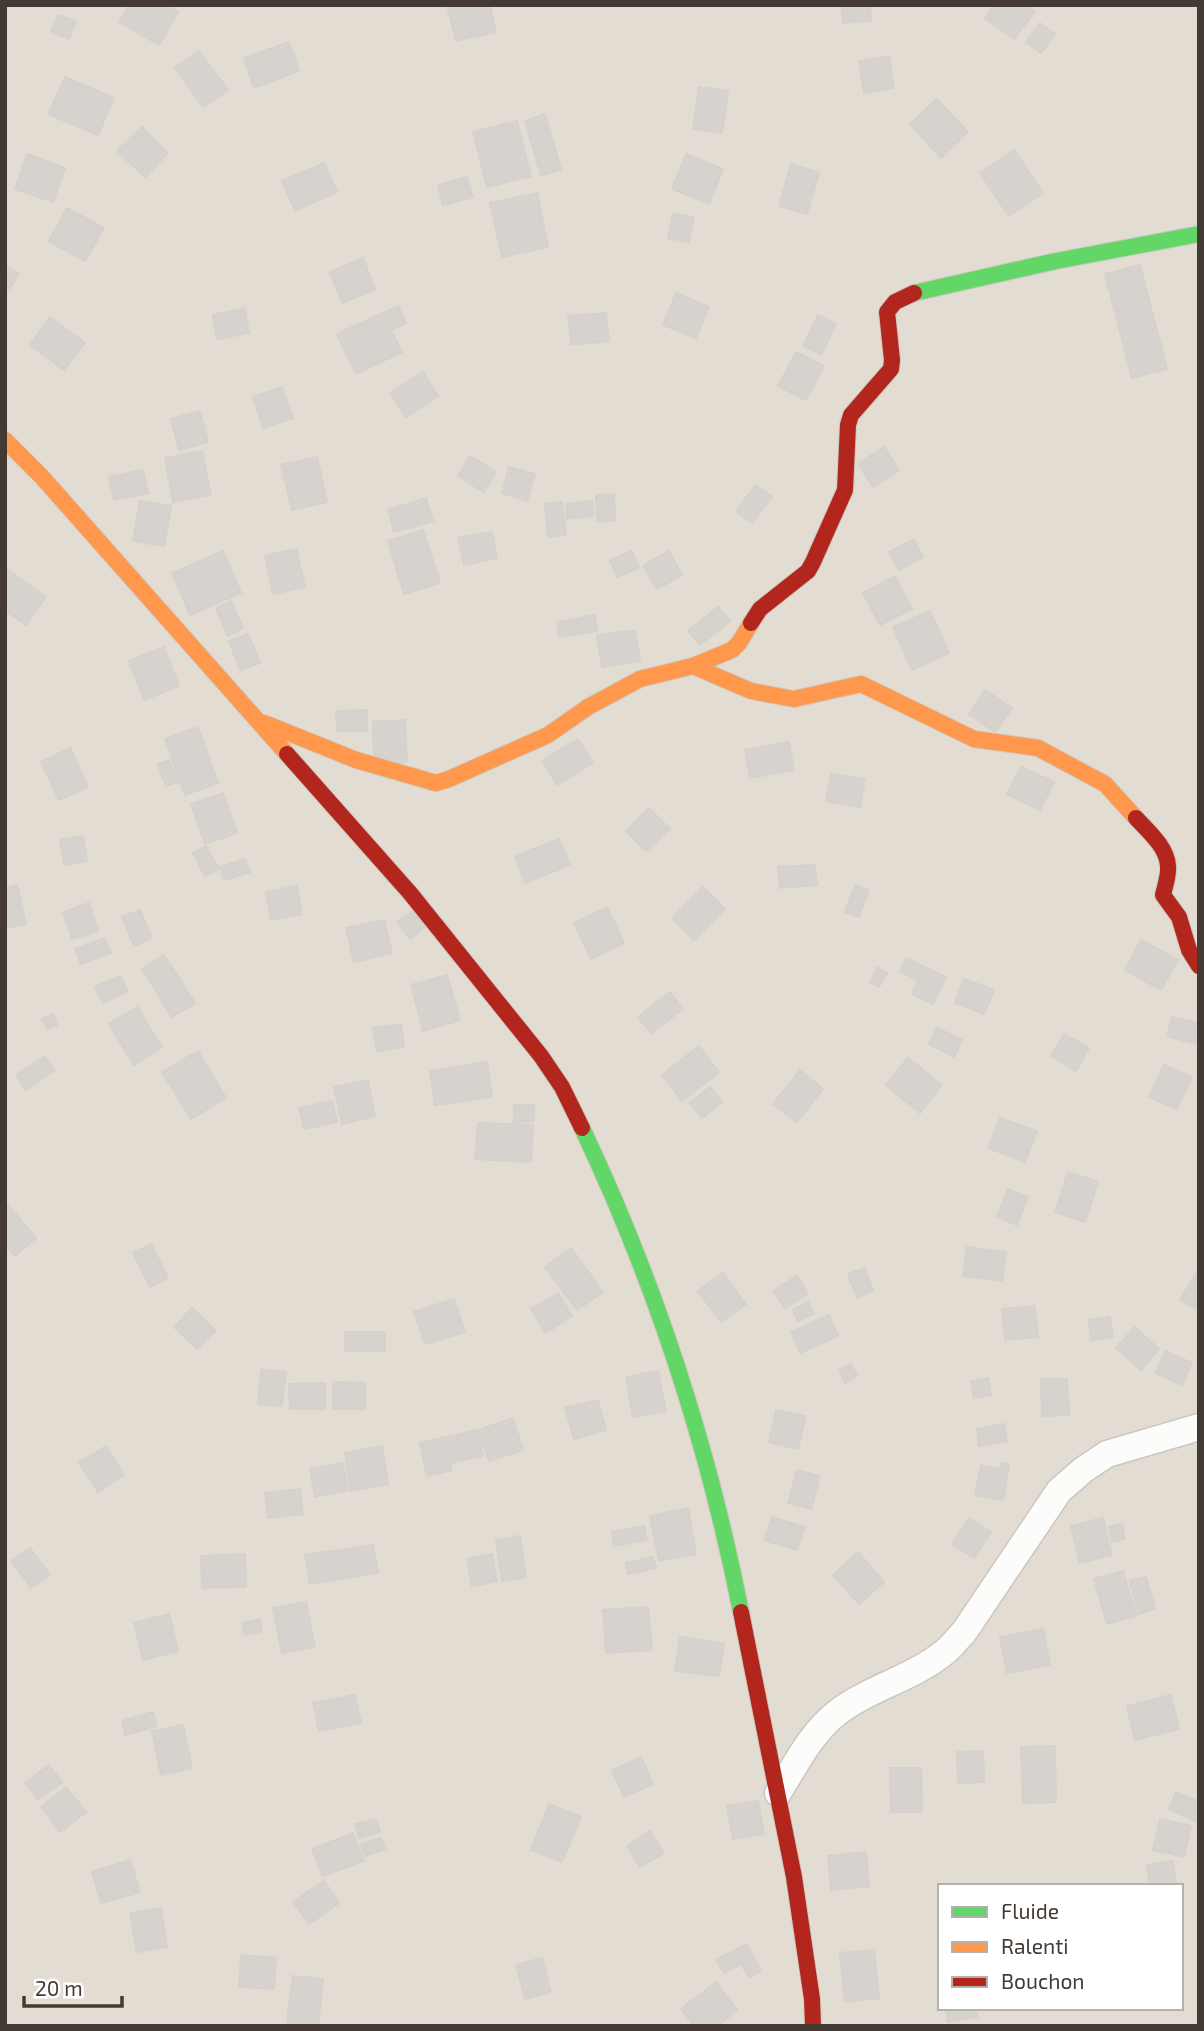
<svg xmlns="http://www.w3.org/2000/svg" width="1204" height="2031" font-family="'Exo 2',sans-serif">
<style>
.residential{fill:#e3dcd3;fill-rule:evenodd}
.building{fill:#d6d2cd;stroke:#d6d1cc;stroke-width:2}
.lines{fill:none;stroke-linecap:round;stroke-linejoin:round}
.street-casing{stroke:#cac7c2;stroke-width:29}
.fast-casing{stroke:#cfc8be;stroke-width:18}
.slow-casing{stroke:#cfc8be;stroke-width:18}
.jam-casing{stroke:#cfc8be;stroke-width:18}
.street{stroke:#fcfcfb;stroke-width:26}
.fast{stroke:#63d668;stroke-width:16}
.slow{stroke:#ff974d;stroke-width:16}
.jam{stroke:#b3261e;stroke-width:16}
</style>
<rect width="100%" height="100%" fill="#eeebe6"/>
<path class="residential" d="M5 5H1199V2026H5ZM940 1886H1181V2008H940Z"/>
<path class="building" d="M129 5H167L178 12 159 45 119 22Z
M447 5H490L496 32 456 41Z
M841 5H870L871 21 843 23Z
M994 5H1027L1035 11 1014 39 985 18Z
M58 15 76 21 69 39 51 32Z
M1040 23 1055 34 1041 53 1026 42Z
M289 42 299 71 254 88 244 58Z
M199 51 228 90 203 107 175 68Z
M889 56 894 88 864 93 859 61Z
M65 77 114 98 98 135 48 114Z
M699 87 728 91 722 133 693 129Z
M937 99 968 132 941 158 910 124Z
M545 114 561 169 541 176 525 121Z
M517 121 531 176 487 187 473 132Z
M142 127 168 153 145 177 117 151Z
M1014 150 1043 193 1009 216 980 173Z
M27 154 65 168 53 202 15 189Z
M686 154 723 169 709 204 672 189Z
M324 163 337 192 295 211 282 181Z
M791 164 819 173 807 214 779 206Z
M467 177 473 197 443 205 438 185Z
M537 193 548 247 502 257 490 203Z
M67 208 104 228 85 261 49 241Z
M673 214 694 217 689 242 668 238Z
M363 258 375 290 342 303 330 272Z
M1140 265 1167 369 1132 378 1105 274Z
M5 266 19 274 9 289 5 287Z
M676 293 709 307 696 338 663 325Z
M398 306 406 323 391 330 402 352 356 374 337 334Z
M245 308 249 333 217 339 213 315Z
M606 313 609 341 571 345 568 316Z
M818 315 836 324 821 355 803 346Z
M50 317 85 343 64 370 30 345Z
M796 352 824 366 806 400 778 386Z
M423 372 438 396 406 417 390 393Z
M282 387 293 418 263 428 253 397Z
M200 411 208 442 179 450 171 419Z
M884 447 899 470 873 487 858 464Z
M202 451 211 495 173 502 165 458Z
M470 456 496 472 484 492 458 476Z
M317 457 327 502 292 510 281 465Z
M509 467 535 474 527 501 502 493Z
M143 470 148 493 114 500 109 477Z
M756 485 772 497 752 523 736 511Z
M614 494 615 520 597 522 596 495Z
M426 498 433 521 394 532 388 510Z
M140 501 171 506 164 546 133 541Z
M592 501 593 516 567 519 566 504Z
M562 502 566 535 548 537 545 504Z
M423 530 440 583 404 594 388 541Z
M492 532 497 558 464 565 458 538Z
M914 539 923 557 899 570 889 552Z
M296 549 305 587 273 594 265 556Z
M223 551 241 593 190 615 172 573Z
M632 551 639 568 617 577 610 560Z
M669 551 682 575 657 589 643 566Z
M7 569 46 597 26 625 5 610V571Z
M895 576 912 609 880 625 863 593Z
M231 601 243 628 228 636 216 609Z
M718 607 730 621 700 645 688 631Z
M930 611 949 653 912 670 893 627Z
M595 615 597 631 559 637 557 622Z
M635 630 640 661 602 667 597 635Z
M248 634 260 663 240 670 229 641Z
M164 647 179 686 144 700 129 661Z
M985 690 1012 708 995 732 969 714Z
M367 710V731H337L336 711Z
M405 720 407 762 374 763 373 722Z
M198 727 218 783 185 795 165 739Z
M578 739 593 763 557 785 542 761Z
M789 742 794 770 750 778 745 750Z
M70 748 88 787 59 800 41 762Z
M169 760 178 782 166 786 158 764Z
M1021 767 1054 782 1040 810 1007 794Z
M831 774 865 779 860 807 826 801Z
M223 793 237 833 205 844 191 804Z
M649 808 670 829 646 851 626 831Z
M83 836 87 861 64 865 60 840Z
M559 839 570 865 525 883 515 856Z
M206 846 219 869 205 876 193 853Z
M245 859 250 872 224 880 220 867Z
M815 865 817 885 780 888 778 867Z
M17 885 26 924 5 928V888Z
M855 885 869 890 859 917 845 912Z
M297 886 302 914 271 920 266 892Z
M703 887 725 909 694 940 672 918Z
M89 903 98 931 72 939 63 912Z
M607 907 624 943 591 959 574 923Z
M140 910 152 938 134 946 122 917Z
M413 911 425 927 410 939 397 922Z
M384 920 392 953 354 962 346 928Z
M105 938 111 953 81 964 75 949Z
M1141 940 1178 960 1161 990 1125 970Z
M164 955 195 1003 172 1017 142 969Z
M906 958 946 977 933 1004 912 994 918 980 900 971Z
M877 967 887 973 879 987 870 982Z
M447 975 460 1020 423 1031 411 985Z
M120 976 128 991 103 1003 95 987Z
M964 979 994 990 984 1014 955 1003Z
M670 992 683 1009 651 1033 638 1017Z
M137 1007 162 1047 134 1065 109 1024Z
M53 1014 57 1025 47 1030 42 1019Z
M1172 1017 1199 1023V1045L1167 1036Z
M401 1024 404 1047 377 1051 373 1028Z
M937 1028 962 1040 954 1057 929 1044Z
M1064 1034 1089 1048 1076 1071 1051 1056Z
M699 1046 719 1072 682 1101 662 1075Z
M198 1051 226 1098 191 1119 162 1072Z
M45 1056 55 1070 26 1090 16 1075Z
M908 1058 942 1085 920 1113 886 1085Z
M487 1062 492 1097 435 1105 430 1071Z
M1164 1065 1192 1077 1177 1109 1149 1097Z
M800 1070 823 1089 797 1122 773 1104Z
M368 1080 375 1116 342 1124 334 1087Z
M710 1087 722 1102 702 1118 690 1103Z
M332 1101 337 1122 304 1129 299 1108Z
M514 1105H534V1121L514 1122Z
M1000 1118 1037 1131 1025 1162 988 1148Z
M478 1123 533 1125 531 1162 475 1159Z
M1068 1172 1098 1182 1085 1222 1055 1212Z
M1008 1189 1028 1197 1017 1225 997 1217Z
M8 1205 36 1238 15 1256 5 1245V1208Z
M151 1244 168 1278 150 1287 133 1253Z
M967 1247 1006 1252 1002 1281 963 1276Z
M571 1248 603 1292 577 1310 545 1267Z
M865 1268 873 1291 857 1298 848 1274Z
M1198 1270H1199V1310L1180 1300Z
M723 1273 746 1304 721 1322 698 1291Z
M797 1276 808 1294 785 1308 773 1291Z
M558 1293 572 1316 546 1333 531 1309Z
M454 1299 465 1332 425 1344 414 1312Z
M808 1302 814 1314 798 1321 793 1310Z
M1035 1306 1038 1337 1005 1340 1002 1309Z
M192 1308 216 1331 197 1349 174 1327Z
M829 1315 838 1336 800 1353 791 1332Z
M1110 1317 1113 1337 1091 1340 1089 1320Z
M1135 1327 1159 1349 1141 1370 1116 1348Z
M345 1332H385V1351H345Z
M1165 1351 1192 1363 1182 1385 1156 1373Z
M851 1364 857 1376 845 1383 839 1370Z
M261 1370 286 1372 282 1406 258 1404Z
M658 1371 666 1411 633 1417 626 1377Z
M988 1378 991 1395 974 1398 971 1381Z
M1041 1379H1067L1069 1415 1042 1416Z
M333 1382 365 1383V1409H333Z
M325 1383V1409H290L289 1384Z
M598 1400 606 1430 574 1439 565 1408Z
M776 1410 806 1416 798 1449 769 1442Z
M513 1418 523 1450 489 1461 478 1430Z
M1004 1424 1007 1441 979 1446 977 1429Z
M478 1430 483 1456 450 1463 452 1470 427 1476 420 1443Z
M106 1446 124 1475 98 1492 79 1463Z
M382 1446 388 1484 351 1491 345 1453Z
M343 1463 348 1490 315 1497 310 1469Z
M1001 1463 1009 1464 1003 1500 975 1495 981 1466 1000 1469Z
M797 1470 820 1476 811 1509 788 1503Z
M300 1489 303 1514 268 1518 265 1493Z
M688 1508 696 1554 659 1561 650 1516Z
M772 1517 805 1527 797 1550 764 1540Z
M969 1518 991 1532 974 1558 952 1544Z
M1103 1518 1112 1555 1080 1563 1071 1526Z
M1122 1524 1125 1539 1112 1542 1109 1527Z
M644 1526 647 1540 614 1546 612 1532Z
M520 1536 526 1578 502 1581 496 1540Z
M373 1545 378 1573 310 1584 305 1555Z
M30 1548 50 1575 31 1588 11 1561Z
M858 1552 884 1582 859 1604 833 1575Z
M245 1554 246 1587 202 1588 201 1556Z
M492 1554 497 1581 472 1586 467 1559Z
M653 1557 656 1568 628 1574 626 1563Z
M1123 1571 1136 1616 1107 1624 1094 1579Z
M1146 1577 1155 1609 1138 1614 1130 1581Z
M306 1602 315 1647 282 1653 273 1608Z
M648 1607 652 1650 606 1653 603 1610Z
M169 1614 178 1651 143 1660 134 1623Z
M260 1619 262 1631 245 1635 242 1623Z
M1043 1629 1050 1665 1007 1673 1000 1637Z
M680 1637 724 1643 719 1676 675 1671Z
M355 1695 361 1723 319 1731 313 1703Z
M1171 1695 1179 1729 1135 1740 1127 1706Z
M153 1712 157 1726 125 1735 122 1721Z
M183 1725 192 1768 161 1775 152 1731Z
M1055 1746 1056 1802 1023 1803 1021 1747Z
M983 1751 984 1782 958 1783 957 1752Z
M641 1757 653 1784 624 1797 612 1770Z
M49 1765 62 1782 38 1799 25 1783Z
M890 1768H921L922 1812H891Z
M66 1787 86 1812 60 1832 41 1807Z
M1176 1792 1199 1802 1197 1822 1169 1809Z
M758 1801 764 1834 733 1839 727 1806Z
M549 1804 581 1817 562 1862 531 1850Z
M376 1819 380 1832 359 1838 355 1824Z
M1160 1819 1191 1826 1184 1857 1153 1850Z
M650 1831 664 1853 640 1867 627 1846Z
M353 1833 364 1861 323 1876 312 1849Z
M381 1838 385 1849 365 1856 361 1844Z
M866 1852 869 1886 831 1890 828 1856Z
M130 1860 140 1892 101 1903 92 1872Z
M1173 1861 1176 1886H1150L1147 1865Z
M324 1881 339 1903 309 1924 293 1902Z
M161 1908 167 1947 137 1952 130 1913Z
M747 1944 761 1971 749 1978 741 1964 724 1973 716 1960Z
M874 1950 879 1998 845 2002 840 1953Z
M241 1955 276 1958 274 1989 239 1987Z
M542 1958 551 1992 525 1999 516 1965Z
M293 1976 323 1979 318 2026 287 2022Z
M716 1982 737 2010 717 2026H694L681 2009Z
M946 2008H976L977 2017 948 2022Z"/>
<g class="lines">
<g class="street-casing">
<path id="street" d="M778 1793C796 1764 811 1733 838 1712 871 1687 914 1678 946 1651 952 1646 958 1638 964 1632L1059 1491 1083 1470 1107 1454 1199 1427"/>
</g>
<g class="fast-casing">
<path id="fast" d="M914 293 1056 261 1199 234
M582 1128C655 1282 708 1445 741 1612"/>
</g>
<g class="slow-casing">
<path id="slow" d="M5 440 42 477 287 754
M693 666 751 691 794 699 861 684 974 739 1038 748 1105 784 1136 818
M264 723 356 760 436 783 449 779 548 735 588 707 640 679 693 666 732 650 739 643 751 623"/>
</g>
<g class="jam-casing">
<path id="jam" d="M751 623 760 609 808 571 813 562 845 490 848 425 851 415 891 369 892 360 887 312 895 302 914 293
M287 754 410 893 541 1056 562 1087 582 1128
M1136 818C1148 831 1167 847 1168 866 1169 875 1165 886 1163 895L1179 917 1189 950 1199 966
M741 1612 794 1877 812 1999 813 2026"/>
</g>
<use href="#street" class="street"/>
<use href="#fast" class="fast"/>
<use href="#slow" class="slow"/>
<use href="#jam" class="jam"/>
</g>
<rect width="1204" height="2031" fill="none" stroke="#433b33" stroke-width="14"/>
<rect x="938" y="1884" width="245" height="126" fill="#ffffff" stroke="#b4b1ad" stroke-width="2"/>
<rect x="952" y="1907" width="35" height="10" fill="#63d668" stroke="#b4b1ad" stroke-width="2"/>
<text x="1001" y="1919" font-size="21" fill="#433b33">Fluide</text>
<rect x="952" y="1942" width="35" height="10" fill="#ff974d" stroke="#b4b1ad" stroke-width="2"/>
<text x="1001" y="1954" font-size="21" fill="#433b33">Ralenti</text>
<rect x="952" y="1977" width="35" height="10" fill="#b3261e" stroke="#b4b1ad" stroke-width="2"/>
<text x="1001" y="1989" font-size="21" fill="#433b33">Bouchon</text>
<path d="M24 1996v10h98v-10" fill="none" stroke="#433b33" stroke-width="3.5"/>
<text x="35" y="1996" font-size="21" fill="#433b33" stroke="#ffffff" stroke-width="5" paint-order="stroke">20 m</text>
</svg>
